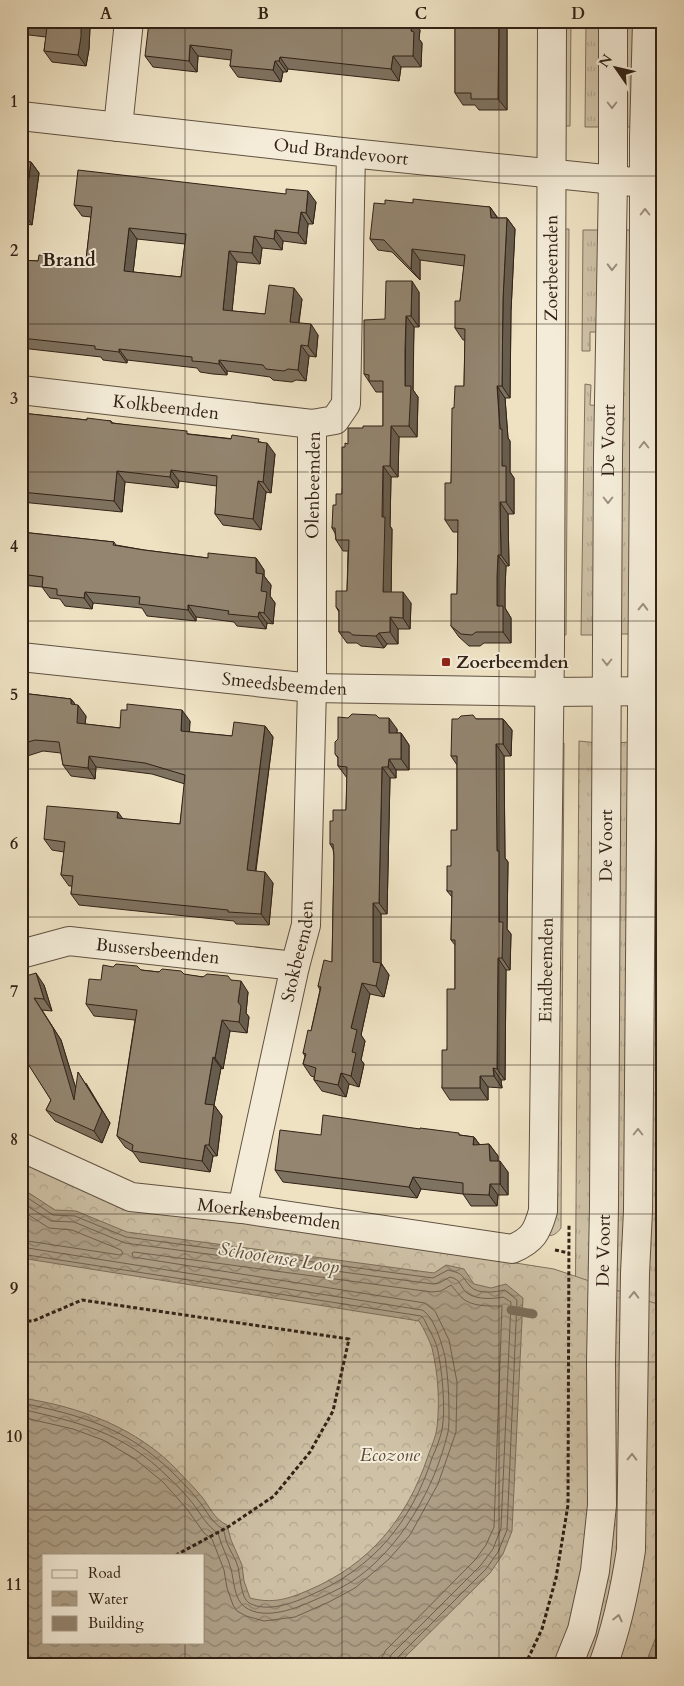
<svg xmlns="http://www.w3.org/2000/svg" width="684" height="1686" font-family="Cardo,serif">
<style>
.grass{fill:url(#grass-tufts);stroke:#80715e}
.forest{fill:url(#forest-crowns);stroke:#80715e;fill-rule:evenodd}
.water{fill:url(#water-waves);stroke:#7c6d5a;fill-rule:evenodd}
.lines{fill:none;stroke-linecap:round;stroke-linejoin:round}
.shore{stroke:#70604f;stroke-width:1}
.stream{stroke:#7c6d5a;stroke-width:9}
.minor-casing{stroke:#605141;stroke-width:30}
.tertiary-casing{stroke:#605141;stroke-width:30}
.path{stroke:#312116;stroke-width:3;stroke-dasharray:4 2.5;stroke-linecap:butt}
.minor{stroke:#f4ecd8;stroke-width:28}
.tertiary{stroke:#f4ecd8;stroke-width:28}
.wall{fill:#7e7260;stroke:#312116;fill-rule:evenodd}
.shaded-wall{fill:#675d4e;stroke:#312116}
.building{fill:#938570;stroke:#312116;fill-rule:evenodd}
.oneway{stroke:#9c9181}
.grid{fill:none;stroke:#312116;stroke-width:1;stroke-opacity:0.55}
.poi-dot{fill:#8f2418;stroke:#f4ecd8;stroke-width:2}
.labels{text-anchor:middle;stroke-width:4;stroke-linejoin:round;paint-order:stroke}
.street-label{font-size:18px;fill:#312116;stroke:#f4ecd8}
.poi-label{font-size:18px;font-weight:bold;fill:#312116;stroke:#f4ecd8;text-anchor:start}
.park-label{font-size:18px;font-style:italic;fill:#58493a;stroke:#f4ecd8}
.neighbourhood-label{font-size:19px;font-weight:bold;fill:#312116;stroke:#f4ecd8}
.water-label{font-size:19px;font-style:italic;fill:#5d4d3e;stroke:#f4ecd8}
.neatline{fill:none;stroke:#312116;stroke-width:2}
.grid-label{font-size:16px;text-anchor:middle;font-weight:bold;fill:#312116}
</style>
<defs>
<pattern id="grass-tufts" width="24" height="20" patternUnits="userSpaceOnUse" patternTransform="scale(1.25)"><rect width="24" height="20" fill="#cec1a6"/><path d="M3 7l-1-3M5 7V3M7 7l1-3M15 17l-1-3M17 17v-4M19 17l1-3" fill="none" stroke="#b1a68e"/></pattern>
<pattern id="forest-crowns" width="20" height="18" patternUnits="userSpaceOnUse" patternTransform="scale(1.25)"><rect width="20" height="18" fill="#cec1a6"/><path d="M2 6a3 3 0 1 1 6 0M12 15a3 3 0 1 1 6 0" fill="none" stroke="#b1a68e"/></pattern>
<pattern id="water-waves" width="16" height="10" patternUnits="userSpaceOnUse" patternTransform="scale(1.25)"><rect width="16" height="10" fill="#aea088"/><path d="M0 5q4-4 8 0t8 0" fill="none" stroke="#8e826e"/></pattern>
</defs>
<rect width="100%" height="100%" fill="#eee2c3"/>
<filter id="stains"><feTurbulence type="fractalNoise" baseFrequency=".004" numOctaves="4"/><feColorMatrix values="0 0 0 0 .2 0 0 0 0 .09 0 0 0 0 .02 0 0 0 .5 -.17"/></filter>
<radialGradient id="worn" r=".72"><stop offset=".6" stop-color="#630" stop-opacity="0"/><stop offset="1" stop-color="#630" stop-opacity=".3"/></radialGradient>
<path class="grass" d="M560 21H571L570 126H559Z
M586 21H605L604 127H585Z
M619 21H638L636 127H618Z
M652 31H663V127H651Z
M559 229H569L566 635H557Z
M583 230H603V332H590V351H582Z
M619 230H637L631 634H616Z
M651 230 663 231V635L646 634Z
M585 384 591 385 590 405 603 406 599 635H581Z
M579 741 598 743 590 1539 536 1665 574 1514Z
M647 741 663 742 661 1029 663 1032V1619L631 1595Z
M632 742 628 1270 581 1645 613 743Z
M555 743H564L561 1228C555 1236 551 1237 542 1234Z"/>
<path class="forest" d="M21 1160 106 1199 554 1269 663 1306V1665H21ZM44 1555H204V1642H44Z"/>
<path class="water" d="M21 1190 26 1191 55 1210 76 1211 127 1232 434 1273 446 1265 464 1269 474 1284 491 1288 506 1284 523 1298 512 1531 503 1554 490 1573 397 1665H21V1398C78 1406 138 1428 178 1471 186 1480 195 1488 202 1497 210 1507 214 1519 227 1525L231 1540 242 1565 244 1581 250 1598C273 1604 288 1599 309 1590 370 1564 407 1519 428 1456 431 1447 436 1437 437 1427 440 1402 438 1373 432 1348 429 1339 424 1329 419 1321L21 1258ZM44 1555H204V1642H44Z
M663 1619V1665H645Z"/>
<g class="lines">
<path class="shore" d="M21 1195 25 1196 53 1215 75 1216 126 1237 433 1278 448 1270C465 1274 460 1275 470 1286 478 1295 495 1292 505 1290L517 1300 507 1530 498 1552 486 1569 396 1659 394 1665
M21 1202 51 1221 74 1222 125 1243 433 1284 439 1283 450 1277C462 1280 459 1286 467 1293 477 1300 493 1299 503 1297L511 1302 501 1528 493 1549 481 1565 391 1655 388 1665
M21 1210 49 1228 72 1230 121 1250 123 1253 120 1255 21 1240
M21 1247 422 1310C434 1316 442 1344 445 1357 448 1376 449 1394 449 1413 449 1419 449 1426 448 1432 435 1488 400 1550 351 1582 338 1590 324 1596 310 1602 292 1610 263 1620 245 1607 234 1600 234 1580 231 1569 228 1557 221 1546 218 1533 207 1526 202 1516 194 1505 186 1495 177 1485 168 1477 123 1432 81 1423 21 1409
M21 1254 421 1316 424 1319C428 1328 434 1337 437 1347 442 1368 446 1408 442 1430 440 1439 436 1449 432 1458 411 1523 373 1568 311 1595 293 1603 268 1613 249 1603 241 1598 240 1576 238 1567 236 1559 230 1551 227 1543 225 1538 225 1533 223 1529 211 1522 207 1511 198 1500 191 1491 181 1481 172 1472 127 1428 81 1415 21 1403
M21 1417 73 1429 103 1440 135 1459 163 1482 187 1509 204 1533 212 1539 224 1570 227 1588 233 1605 237 1611 246 1616 264 1621 295 1617 329 1602 355 1588 389 1559 410 1535 438 1484 456 1432 457 1382 449 1340 435 1311 425 1303 133 1257 132 1253 134 1252 432 1292 441 1291 451 1285C455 1289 458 1294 462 1298 472 1307 490 1306 502 1306L494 1527 486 1545 475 1560 386 1650 382 1657 380 1665"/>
<path class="stream" d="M511 1310 533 1314"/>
<g class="minor-casing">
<g id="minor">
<path id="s1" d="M21 116 351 153 663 185"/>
<path d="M118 127 129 21"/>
<path id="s2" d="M21 390 312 424"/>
<path id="s3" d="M21 657 312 688 550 692 663 691"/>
<path id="s4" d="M21 954 69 941 295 966"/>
<path id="s5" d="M21 1147 131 1197 242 1209 512 1249C533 1240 537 1232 543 1211L550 647 552 21"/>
<path id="s6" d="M242 1209 295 966 306 925 312 688V424L335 420 346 404 351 153"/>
</g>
</g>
<g class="tertiary-casing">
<g id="tertiary">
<path id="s7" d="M568 1665 582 1630 595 1571 602 1505 601 1363 604 1206 608 456 613 180V21"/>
<path d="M603 1665C617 1628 625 1589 631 1550L635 1273 638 1211 644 460V137L647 21"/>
</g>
</g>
<path class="path" d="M555 1250 569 1253
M21 1321H33L82 1300 349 1339 333 1411 310 1452 274 1496 228 1527 176 1555
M525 1665 542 1629 556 1578 568 1505 569 1224"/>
<use href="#minor" class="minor"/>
<use href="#tertiary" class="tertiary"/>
</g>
<path class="wall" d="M21 21 90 27 89 49 86 66 52 62 44 51 46 37 21 34Z
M455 21H505L507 24V110H479L475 105H463L455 93Z
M184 26 420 30 419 39 422 43 421 67H401L399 81 288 69 287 72H283L281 82 238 77 230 66 231 60 198 56 197 72 153 67 145 56Z
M21 161 31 162 39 173 32 225 21 223Z
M316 202 313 224H308L306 244 283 241 282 250 262 248 260 264 237 262 232 311 265 314 302 299 299 323 318 335 316 357 309 356 306 381 296 380 292 382 273 380 270 377 227 371V375L213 374 200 372 197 368 127 360V363L103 360 101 357 21 348V260L38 261 86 260 91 217 82 216 74 205ZM137 239 185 244 181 277 133 272Z
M413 203 490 207 498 218H507L515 229 511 311 510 398H505L508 438 510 441V472L514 478V514H508L509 566H506L505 589V608L511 618V643H484L480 646H469L459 637 451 626 457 594 458 532H453L445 520 451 483 454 408 464 386 465 340H463L455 328 460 301 464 266 420 260V280L392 252 378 250 370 239 385 204Z
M419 292V327H414L413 361V390L418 397 417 437H399L398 477H391L390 526 392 529 391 592 411 603 410 629H398V644H387L384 648 361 646 357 643H347L339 632V612L336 607 347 591 348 551H343L336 540 335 533 332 528 336 505 342 494 345 447 348 444 383 426V392H376L364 374 385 319Z
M21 413 87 420 111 421 113 423 189 434 261 442 275 454 271 493 266 492 261 530 223 525 215 514 217 486 179 481 178 488 125 482 122 512 21 502Z
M21 532 114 542 116 545 144 550 208 558H256L264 570V576L271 585 270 596 275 603 273 624 267 623 266 629 237 626 234 622 196 617V621L147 616 142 608 93 603 92 609 65 606 60 599 50 598 42 587 21 585Z
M21 693 71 699 75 704 86 716 85 724 120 728 190 721 189 732 232 736 265 726 273 737 256 871 273 883 269 925 236 924 234 921 79 905 71 894 72 886H69L61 875 64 852 52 850 44 839 123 819 180 824 185 784 152 774 96 767 95 779 71 776 63 765 61 753 43 751 21 758Z
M379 718 397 729V733H401L409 745V770H396V778H390L387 914H381V963L389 975 384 997 370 994 361 1035 365 1041 361 1060 364 1064 359 1087 349 1084 346 1097 322 1091 314 1080V1077L311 1076 303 1064 305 1056 303 1053 311 1031 320 990 318 986 332 962 334 856 333 849 330 844 346 810 347 778 338 766V758L335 754Z
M476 719H503L512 730 511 756H504L505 858 508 862 507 929 511 934 510 970H506L505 1080H501L502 1088 488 1087V1100H450L442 1088 455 989V945L451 940 452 897 447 891 457 830V765L451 756Z
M141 970 231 980 248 992 246 1013 249 1017 247 1033 230 1031 223 1069 221 1068 214 1105 222 1116 217 1156H213L210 1172 140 1162 133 1152 125 1147 117 1136 135 1020 94 1016 86 1004 101 980Z
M25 973 27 976 44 985 52 1011 42 1010 61 1040 76 1089 86 1083 110 1123 102 1143 55 1121 46 1110 51 1100 28 1063 23 1065 21 1063V974Z
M321 1135H460L474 1137 480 1145 489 1144 498 1156V1161L508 1172V1195H498L497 1206H471L463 1194 421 1189 417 1198 283 1182 275 1170Z"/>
<path class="shaded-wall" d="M81 21H86L90 27 89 49 86 66 78 55Z
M412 21H414L420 30 419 39 422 43 421 67 413 56 411 31Z
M499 21H505L507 24V110L498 99Z
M190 45 198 56 197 72 189 61Z
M393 56 401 67 399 81 391 69Z
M280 57 288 69 287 72 279 61Z
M275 61 283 72 281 82 273 70Z
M31 162 39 173 32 225 24 213Z
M308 191 316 202 313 224 306 213Z
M490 207 498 219 491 218Z
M301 212 308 224 306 244 298 233Z
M507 218 515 229 511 311 510 398 502 386 503 299Z
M129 228 137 239 132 282 124 271Z
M275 230 283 241 282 250 274 239Z
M254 236 262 248 260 264 252 253Z
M412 249 420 260V280L411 269Z
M229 251 237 262 231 321 223 310Z
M412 281 419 292V327L411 316Z
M294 288 302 299 297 333 290 322Z
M406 316 414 327 413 390 418 397 417 437 409 426 405 386Z
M311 324 318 335 316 357 308 346Z
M301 345 309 356 306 381 298 370Z
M119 349 127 360V363L119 352Z
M219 360 227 371V375L219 364Z
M497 386 505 398 508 438 510 441V472L514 478V514L506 502 502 466 500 429Z
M391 426 399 437 398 477 390 466Z
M267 443 275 454 271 493 263 482Z
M383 466 391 477 390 526 392 529 391 603 383 592Z
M171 470 179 481 178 488 170 477Z
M117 471 125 482 122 512 114 501Z
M258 481 266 492 261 530 253 519Z
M500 502 508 514 509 566 501 555Z
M498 555 506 566 505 589V608L511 618V643L503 632 497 606V577Z
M256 558 264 570V576L271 585 270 596 275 603 273 624 264 613 261 591 256 573Z
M85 592 93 603 92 609 84 598Z
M403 592 411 603 410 629 403 618Z
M188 605 196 617V621L188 610Z
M259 612 267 623 266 629 258 617Z
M390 617 398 629V644L390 632Z
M379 633 387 644 384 648 376 636Z
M71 699 78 708V705L86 716 84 734 77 723 71 704Z
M182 710 190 721 189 742 181 731Z
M389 718 397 729V745L389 733Z
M503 719 512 730 511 756 503 744Z
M265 726 273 737 254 881 247 870Z
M401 733 409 745V770L401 759Z
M496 744 504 756 505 858 508 862 507 929 511 934 510 970 502 958 499 922 497 851Z
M89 756 96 767 95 779 88 768Z
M389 759 396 770V778L388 767Z
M382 767 390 778 387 914 379 903Z
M118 812 126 823 117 818Z
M265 872 273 883 269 925 261 914Z
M373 903 381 914V966V963L389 975 384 997 376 986 373 962Z
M498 958 506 970 505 1080 497 1069Z
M36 973 44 985 52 1011 44 999Z
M241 981 248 992 246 1013 249 1017 247 1033 239 1022 238 1002Z
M362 983 370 994 361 1035 365 1041 361 1060 364 1064 359 1087 351 1076 352 1052 351 1028Z
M34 998 61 1040 83 1112 74 1100Z
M222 1020 230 1031 223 1069 215 1058Z
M213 1057 221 1068 214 1105 222 1116 217 1156 209 1145 205 1104Z
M493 1068 501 1080 502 1088 494 1076Z
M78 1072 110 1123 102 1143 94 1131Z
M341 1073 349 1084 346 1097 338 1085Z
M480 1076 488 1087V1100L480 1088Z
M474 1137 482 1148 473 1145Z
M489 1144 498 1156V1172L490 1161Z
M205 1145 213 1156 210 1172 202 1161Z
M500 1161 508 1172V1195L500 1184Z
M413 1177 421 1189 417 1198 409 1187Z
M490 1184 498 1195 497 1206 489 1195Z"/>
<path class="building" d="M21 21H81V37L78 55 44 51 47 27 21 24Z
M185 21H371L385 23V21H412L411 31 414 32 413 56H393L391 69 280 57 279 61H275L273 70 230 66 232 50 190 45 189 61 145 56 149 22 184 26Z
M455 21H499L498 99H471V93H455Z
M21 161 31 162 24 213H21Z
M78 170 286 194V189L308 191 306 213 301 212 298 233 275 230 274 239 254 236 252 253 229 251 223 310 265 314 269 285 294 288 290 322 311 324 308 346 301 345 298 370 288 369 284 371 266 369 263 365 219 360V364L205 362 192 361V357L119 349V352L95 349V346L21 338V260L38 261 39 255 86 260 92 207 74 205ZM129 228 186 234 181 277 124 271Z
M413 199 490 207 491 218H507L503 299 502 386H497L500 429H502V466H506V502H500L501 555H498L497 577V606H503V632H476L472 635 461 634 451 626V594H457L458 520H445V483H451L452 408H454L455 386H464L465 329 455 328V301H460L465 255 412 249 411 269 384 240 370 239 374 203 385 204V200L413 203Z
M386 281H412L411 316H406L405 350V386H411L409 426H391L390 466H383L382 517H385L383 592H403V618L390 617V632L379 633 376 636 353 635 349 632H339V610L336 607V591H347L349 540H336L335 528H332L333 505H336V494H342V447H345V443L348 444V428H363V426H383V381H369V375L364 374V320L385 319Z
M21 413 87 420V418L111 421V423L187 431V434L231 439 232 435 259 439 258 442 267 443 263 482 258 481 253 519 215 514 217 476 171 470 170 477 117 471 114 501 21 492Z
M21 532 114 542 113 545 144 550 208 558V553L256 558V573L263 574 261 591 267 592 264 613 259 612 258 617 228 614 229 611 188 605V610L139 604 140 597 85 592 84 598 57 595V589L42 587 43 577 21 574Z
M21 693 71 699V704L78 705 77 723 120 728 121 710H127V704L182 710 181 731 232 736 234 722 265 726 247 870 265 872 261 914 228 912V910L71 894 73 876 61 875 65 842 44 839 47 806 118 812 117 818 180 824 185 775 145 763 89 756 88 768 63 765 59 742 35 740 21 744Z
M352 714 376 715 379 718H389V733H401V759H389L388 767H382L379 903H373V962L381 963 376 986 362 983 351 1028 357 1030 352 1052 356 1053 351 1076 341 1073 338 1085 314 1080 316 1068 303 1064 306 1054 303 1053 308 1030 311 1031 321 987 318 986 324 960 332 962 334 856 333 844H330V821H333V810H346L347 767 338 766V757L335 754V742L338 739V717L348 718Z
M473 715 476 719H503V744H496L497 851H499V922H503L502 958H498L497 1069 493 1068 494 1076H480V1088H442V1050H447V989H455V940H451L452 891H447V866H451V830H457V756H451L452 719H458L461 716Z
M116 964 137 966 141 970 159 972 162 969 181 971 184 974 203 977 207 974 228 976 231 980 241 981 238 1002 241 1006 239 1022 222 1020 215 1058 213 1057 205 1104 214 1105 209 1145H205L202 1161 132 1151 133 1145 117 1136 137 1010 86 1004 89 979 101 980 103 965 113 967Z
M25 973 26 976 36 973 44 999 34 998 53 1028 74 1100 78 1072 102 1111 94 1131 46 1110 51 1100 21 1053V974Z
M323 1115 420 1129V1128L459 1133V1135L474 1137 473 1145 489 1144 490 1161H500V1184H490L489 1195 463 1194V1183L413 1177 409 1187 275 1170 280 1130 321 1135Z"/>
<defs><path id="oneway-chevron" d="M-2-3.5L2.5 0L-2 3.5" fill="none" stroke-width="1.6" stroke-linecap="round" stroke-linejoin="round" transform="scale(1.25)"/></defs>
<g class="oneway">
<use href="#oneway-chevron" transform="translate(612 105) rotate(90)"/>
<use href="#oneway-chevron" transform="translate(645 212) rotate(-90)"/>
<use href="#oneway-chevron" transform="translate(612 267) rotate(91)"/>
<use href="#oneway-chevron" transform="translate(644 445) rotate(-90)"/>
<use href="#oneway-chevron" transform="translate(608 500) rotate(90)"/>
<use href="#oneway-chevron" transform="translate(643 607) rotate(-89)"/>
<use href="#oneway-chevron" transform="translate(607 662) rotate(90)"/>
<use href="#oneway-chevron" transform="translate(638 1132) rotate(-90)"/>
<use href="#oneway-chevron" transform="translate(634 1295) rotate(-89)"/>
<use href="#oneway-chevron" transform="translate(632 1457) rotate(-89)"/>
<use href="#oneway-chevron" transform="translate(618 1618) rotate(-77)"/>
</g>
<path class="grid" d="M185 21V1555M342 21V1665M499 21V1665M21 176H663M21 324H663M21 472H663M21 621H663M21 769H663M21 917H663M21 1065H663M21 1214H663M21 1362H663M21 1510H663M185 1642V1665"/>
<rect class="poi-dot" x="441" y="657" width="10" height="10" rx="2.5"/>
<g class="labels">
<g class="street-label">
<text dy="6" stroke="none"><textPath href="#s1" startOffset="322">Oud Brandevoort</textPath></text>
<text dy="6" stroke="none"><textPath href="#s5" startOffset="1500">Zoerbeemden</textPath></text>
<text dy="6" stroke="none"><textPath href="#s2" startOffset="146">Kolkbeemden</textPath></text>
<text dy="6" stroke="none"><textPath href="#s7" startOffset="1229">De Voort</textPath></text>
<text transform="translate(313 485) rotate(-89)" y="6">Olenbeemden</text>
<text dy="6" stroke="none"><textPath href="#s3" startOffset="265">Smeedsbeemden</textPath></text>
<text dy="6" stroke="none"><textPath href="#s7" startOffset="824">De Voort</textPath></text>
<text dy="6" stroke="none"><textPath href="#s4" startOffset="139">Bussersbeemden</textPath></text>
<text dy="6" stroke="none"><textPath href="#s6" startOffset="264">Stokbeemden</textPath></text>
<text dy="6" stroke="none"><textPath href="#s5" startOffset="798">Eindbeemden</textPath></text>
<text dy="6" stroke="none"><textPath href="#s5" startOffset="260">Moerkensbeemden</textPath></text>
<text dy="6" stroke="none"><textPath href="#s7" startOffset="419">De Voort</textPath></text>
</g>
<g class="poi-label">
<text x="456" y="668">Zoerbeemden</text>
</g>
<g class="park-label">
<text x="390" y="1461">Ecozone</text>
</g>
<g class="neighbourhood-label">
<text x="69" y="266">Brand</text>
</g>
<g class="water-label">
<text transform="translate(279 1257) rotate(9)" y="7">Schootense Loop</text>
</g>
</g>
<rect width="684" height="1686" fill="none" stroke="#eee2c3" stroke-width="55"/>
<rect x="42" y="1554" width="162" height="90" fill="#f4ecd8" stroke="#a69b8a"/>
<rect x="52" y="1570" width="25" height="8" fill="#f4ecd8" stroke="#a69b8a"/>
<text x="88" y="1578" font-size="15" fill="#312116">Road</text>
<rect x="52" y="1591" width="25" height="15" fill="url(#water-waves)" stroke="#a69b8a"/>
<text x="88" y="1604" font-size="15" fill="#312116">Water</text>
<rect x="52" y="1616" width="25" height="15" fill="#938570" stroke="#a69b8a"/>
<text x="88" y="1628" font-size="15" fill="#312116">Building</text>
<g transform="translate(616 68) rotate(304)" stroke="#f4ecd8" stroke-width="4" paint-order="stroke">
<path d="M0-4L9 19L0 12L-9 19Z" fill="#312116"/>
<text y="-8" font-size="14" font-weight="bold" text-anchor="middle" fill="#312116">N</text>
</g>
<rect x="28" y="28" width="628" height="1630" class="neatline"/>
<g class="grid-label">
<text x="106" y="19">A</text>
<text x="263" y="19">B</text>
<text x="421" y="19">C</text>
<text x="578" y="19">D</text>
<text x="14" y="107">1</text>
<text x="14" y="256">2</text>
<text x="14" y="404">3</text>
<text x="14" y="552">4</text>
<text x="14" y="700">5</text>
<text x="14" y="849">6</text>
<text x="14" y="997">7</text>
<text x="14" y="1145">8</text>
<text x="14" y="1294">9</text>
<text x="14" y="1442">10</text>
<text x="14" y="1590">11</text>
</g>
<rect width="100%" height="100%" filter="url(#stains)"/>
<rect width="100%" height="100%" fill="url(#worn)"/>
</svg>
